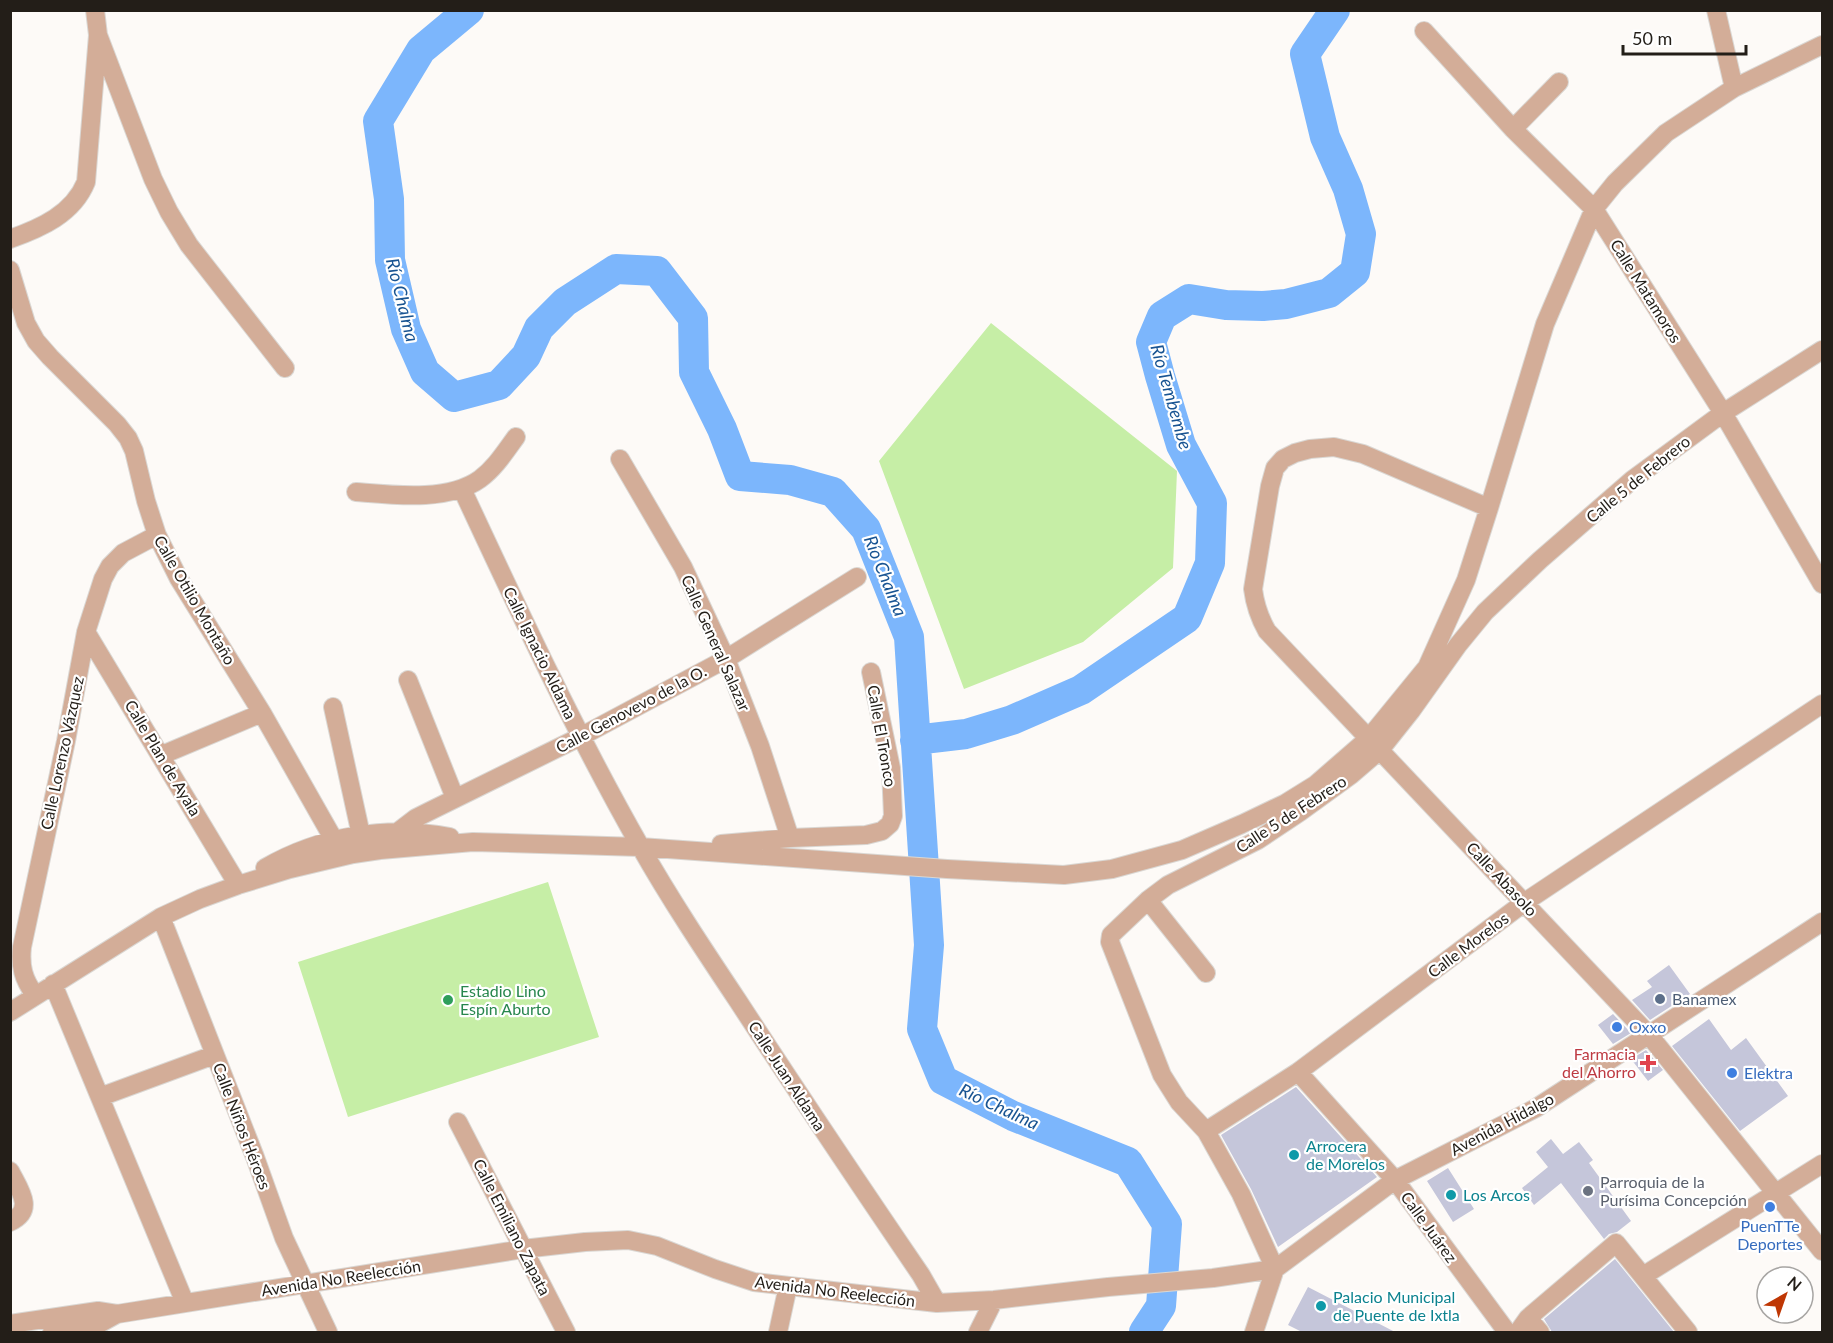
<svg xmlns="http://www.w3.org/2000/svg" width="1833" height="1343" font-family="Lato,sans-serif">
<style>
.green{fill:#c6eea6}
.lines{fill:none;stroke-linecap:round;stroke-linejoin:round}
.river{stroke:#7cb6fc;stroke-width:30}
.building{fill:#c5c6da}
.minor-casing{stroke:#dad7d3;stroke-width:20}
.minor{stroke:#d3ad98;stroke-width:18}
.service-dot{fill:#5c6f8a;stroke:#fff;stroke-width:2}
.leisure-dot{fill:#2e9e5b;stroke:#fff;stroke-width:2}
.shop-dot{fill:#3f7fe0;stroke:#fff;stroke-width:2}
.health-dot{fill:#e0444e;stroke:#fff;stroke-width:2}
.culture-dot{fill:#0f9aa8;stroke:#fff;stroke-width:2}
.worship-dot{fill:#6b7280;stroke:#fff;stroke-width:2}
.labels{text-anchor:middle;stroke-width:4.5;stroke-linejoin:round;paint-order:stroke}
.street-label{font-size:16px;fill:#231e18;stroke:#fff}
.leisure-label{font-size:16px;fill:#27864d;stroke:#fff;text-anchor:start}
.service-label{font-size:16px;fill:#4e5e75;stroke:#fff;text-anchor:start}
.shop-label{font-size:16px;fill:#366cbe;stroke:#fff;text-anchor:start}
.health-label{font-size:16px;fill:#be3a42;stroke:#fff;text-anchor:end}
.culture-label{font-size:16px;fill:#0d838f;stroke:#fff;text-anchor:start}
.worship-label{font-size:16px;fill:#5b616d;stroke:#fff;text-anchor:start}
.water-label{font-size:18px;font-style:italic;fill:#195492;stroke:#fff}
</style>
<rect width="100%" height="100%" fill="#fdfaf7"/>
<path class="green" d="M991 323 1177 471 1173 568 1083 642 964 689 879 461Z
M548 882 599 1037 348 1117 298 962Z"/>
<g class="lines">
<path class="river" d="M469 10 421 50 378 121 389 199 390 260 406 329 425 372 454 397 499 385 526 356 539 328 565 302 616 269 657 271 693 318 694 372 722 429 740 476 790 480 833 492 866 529 909 637 929 945 922 1029 943 1080 1013 1116 1128 1162 1167 1224 1161 1306 1144 1332
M915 740 966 734 1012 720 1081 690 1187 618 1210 563 1212 503 1181 445 1160 376 1151 342 1162 316 1189 299 1226 305 1263 306 1286 304 1329 293 1355 272 1361 234 1348 189 1325 137 1305 54 1335 10"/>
</g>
<path class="building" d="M1669 965 1690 994 1650 1020 1632 1000 1652 987 1647 981Z
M1613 1014 1631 1033 1613 1044 1598 1025Z
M1709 1019 1731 1050 1746 1038 1788 1096 1740 1131 1672 1046Z
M1646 1050 1663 1070 1648 1081 1631 1059Z
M1296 1087 1377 1177 1278 1247 1251 1189 1221 1135Z
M1551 1139 1563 1154 1579 1142 1593 1160 1589 1163 1631 1221 1617 1232 1609 1234 1604 1239 1561 1183 1534 1205 1522 1188 1548 1167 1536 1152Z
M1448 1168 1474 1209 1453 1222 1427 1181Z
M1615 1259 1674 1332H1552L1544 1319Z
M1308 1287 1395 1332H1302L1288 1325Z"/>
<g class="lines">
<g class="minor-casing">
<path id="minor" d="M1716 10 1734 88
M1424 31 1513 129 1594 209 1723 413 1822 584
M98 35 153 179 169 212 189 245 285 368
M1513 129 1559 82
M10 239C41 228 73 214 86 182L98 35 95 10
M10 270 26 323 36 341 50 357 117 424 128 438 134 451 146 501 157 535 179 579 262 713 334 840
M620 459 683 567 726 659 760 746 790 838
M462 489C518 609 574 730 640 846 670 899 704 950 738 1001 798 1093 859 1184 921 1275L937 1303
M356 492C393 495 448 502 480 479 495 468 505 452 516 437
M1489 508 1363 454 1334 447 1310 449 1295 453 1283 459 1275 468 1270 486 1253 589C1255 605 1259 617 1267 631L1649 1035 1822 1251
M86 632 238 885
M408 680 455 798
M333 707 361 835
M162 755 262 713
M399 831 416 818 430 811 580 737 726 659 857 577
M721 844 790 838 866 835 882 831 890 824 893 816 891 768 871 672
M265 868C320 836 387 825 450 837
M1148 900 1206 973
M161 917 255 1157 284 1238 328 1332
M53 984 185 1303
M35 995C23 979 20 966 22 947L66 741 86 632 103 579 110 566 123 553 157 535
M10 1012 161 917 200 899 238 885 290 869 353 854 380 850 473 842 640 847 947 869 1064 875 1112 869 1182 850 1242 824 1286 803 1315 785 1369 738 1427 667 1466 580 1489 508 1545 324 1594 209 1615 183 1666 133 1734 88 1822 45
M1298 1072 1395 1180 1507 1332
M100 1097 214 1055
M458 1122 566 1332
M1206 1131 1298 1072 1525 902 1822 704
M10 1171C19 1189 36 1210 10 1222
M1275 1269 1241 1194 1206 1131 1179 1102 1162 1075 1110 942 1111 935 1148 900 1168 885 1258 840 1300 812 1351 775 1380 750 1411 711 1458 645 1485 612 1540 560 1632 480 1723 413 1822 350
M1643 1276 1822 1164
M1528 1318 1540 1332
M10 1324 98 1311 117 1314 523 1249 585 1242 628 1240 657 1246 715 1269 754 1282 937 1303 994 1300 1108 1287 1213 1278 1275 1269 1395 1180 1536 1108 1822 922
M52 1332 99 1324 117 1314
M778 1332 788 1286
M978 1332 994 1300
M1254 1332 1275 1269
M1518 1332 1528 1318 1616 1243 1688 1332"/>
</g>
<use href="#minor" class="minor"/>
</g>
<circle class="service-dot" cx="1660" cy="999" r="6"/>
<circle class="leisure-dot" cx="448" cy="1000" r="6"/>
<g class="shop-dot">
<circle cx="1617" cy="1027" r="6"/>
<circle cx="1732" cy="1073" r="6"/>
<circle cx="1770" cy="1207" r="6"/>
</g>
<path class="health-dot" d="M1645 1054h6v6h6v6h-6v6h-6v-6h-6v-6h6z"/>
<g class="culture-dot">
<circle cx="1294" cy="1155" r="6"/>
<circle cx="1451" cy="1195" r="6"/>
<circle cx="1321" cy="1306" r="6"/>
</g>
<circle class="worship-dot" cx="1588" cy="1191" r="6"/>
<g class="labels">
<g class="street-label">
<text transform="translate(1646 291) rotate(58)" y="6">Calle Matamoros</text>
<text transform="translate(1638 479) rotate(-39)" y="6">Calle 5 de Febrero</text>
<text transform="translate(195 600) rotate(60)" y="6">Calle Otilio Montaño</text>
<text transform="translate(716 643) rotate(66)" y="6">Calle General Salazar</text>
<text transform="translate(540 653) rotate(64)" y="6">Calle Ignacio Aldama</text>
<text transform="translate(631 709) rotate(-28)" y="6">Calle Genovevo de la O.</text>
<text transform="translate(882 736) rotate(80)" y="6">Calle El Tronco</text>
<text transform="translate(62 753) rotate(-78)" y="6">Calle Lorenzo Vázquez</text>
<text transform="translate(163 758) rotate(59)" y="6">Calle Plan de Ayala</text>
<text transform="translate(1291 814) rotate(-33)" y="6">Calle 5 de Febrero</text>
<text transform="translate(1502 879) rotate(47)" y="6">Calle Abasolo</text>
<text transform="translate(1468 945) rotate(-37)" y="6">Calle Morelos</text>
<text transform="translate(787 1076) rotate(57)" y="6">Calle Juan Aldama</text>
<text transform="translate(1502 1124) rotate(-28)" y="6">Avenida Hidalgo</text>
<text transform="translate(242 1126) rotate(69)" y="6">Calle Niños Héroes</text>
<text transform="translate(512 1227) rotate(63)" y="6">Calle Emiliano Zapata</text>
<text transform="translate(1429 1227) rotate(54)" y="6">Calle Juárez</text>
<text transform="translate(341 1278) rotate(-9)" y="6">Avenida No Reelección</text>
<text transform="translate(835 1291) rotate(7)" y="6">Avenida No Reelección</text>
</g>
<g class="leisure-label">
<text x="460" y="997">Estadio Lino<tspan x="460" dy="18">Espín Aburto</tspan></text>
</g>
<g class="service-label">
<text x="1672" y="1005">Banamex</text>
</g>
<g class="shop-label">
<text x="1629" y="1033">Oxxo</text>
<text x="1744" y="1079">Elektra</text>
<text x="1770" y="1232" text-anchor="middle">PuenTTe<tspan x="1770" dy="18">Deportes</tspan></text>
</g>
<g class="health-label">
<text x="1636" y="1060">Farmacia<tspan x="1636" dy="18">del Ahorro</tspan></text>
</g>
<g class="culture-label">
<text x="1306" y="1152">Arrocera<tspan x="1306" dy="18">de Morelos</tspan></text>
<text x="1463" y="1201">Los Arcos</text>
<text x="1333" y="1303">Palacio Municipal<tspan x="1333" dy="18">de Puente de Ixtla</tspan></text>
</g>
<g class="worship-label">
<text x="1600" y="1188">Parroquia de la<tspan x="1600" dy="18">Purísima Concepción</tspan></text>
</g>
<g class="water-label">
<text transform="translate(402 300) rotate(76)" y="6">Río Chalma</text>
<text transform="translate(1171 397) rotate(74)" y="6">Río Tembembe</text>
<text transform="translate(885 576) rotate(68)" y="6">Río Chalma</text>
<text transform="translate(999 1107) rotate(25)" y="6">Río Chalma</text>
</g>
</g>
<rect width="1833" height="1343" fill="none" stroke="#231e18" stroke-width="24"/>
<g transform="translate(1785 1295) rotate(40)"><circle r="28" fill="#ffffff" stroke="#a7a5a3" stroke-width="1.5"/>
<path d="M0-4.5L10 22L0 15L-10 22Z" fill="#bf3704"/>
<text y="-9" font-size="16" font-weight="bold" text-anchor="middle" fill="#231e18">N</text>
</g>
<path d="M1623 45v9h123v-9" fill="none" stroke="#231e18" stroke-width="3"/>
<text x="1632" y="45" font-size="18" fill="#231e18" stroke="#ffffff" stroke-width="4.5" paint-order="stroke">50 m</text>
</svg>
